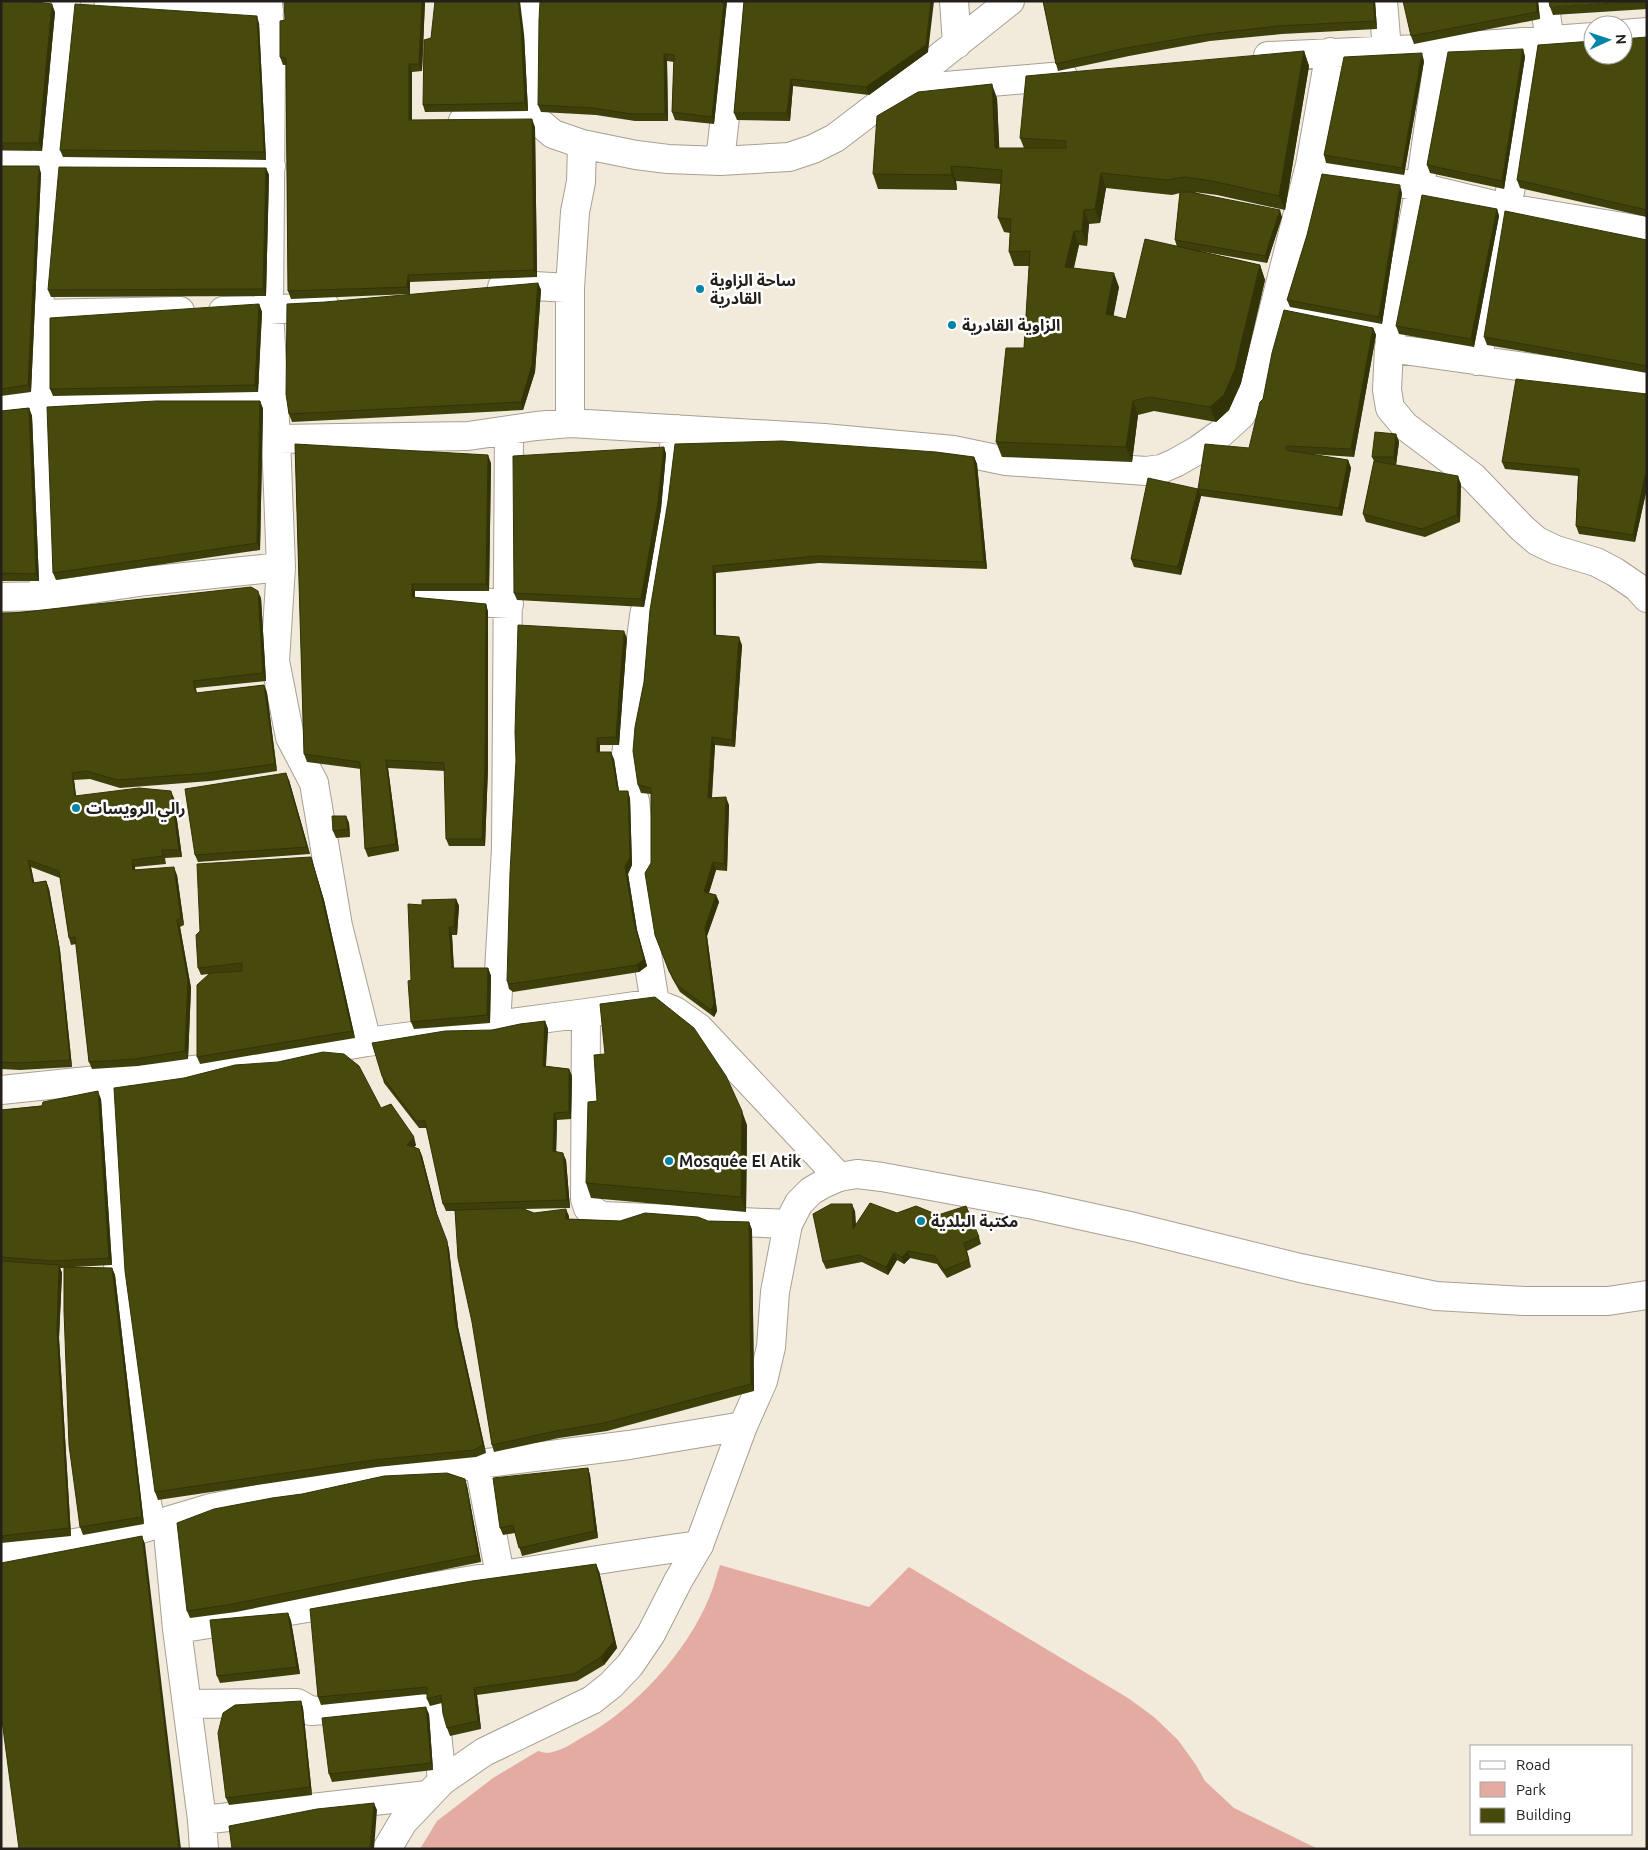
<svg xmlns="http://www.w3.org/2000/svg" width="1648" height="1850" font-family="Ubuntu,'Noto Sans Arabic',sans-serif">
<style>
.green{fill:#e4aba3}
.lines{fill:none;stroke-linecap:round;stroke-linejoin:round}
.street-casing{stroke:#a7a092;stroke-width:30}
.secondary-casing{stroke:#a7a092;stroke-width:30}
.street{stroke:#fff;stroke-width:28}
.secondary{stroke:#fff;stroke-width:28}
.wall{fill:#3d400a;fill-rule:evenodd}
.shaded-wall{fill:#323408}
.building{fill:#474a0c;stroke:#323408}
.poi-dot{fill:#0485a8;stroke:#fff;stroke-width:2}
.labels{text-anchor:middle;stroke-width:5;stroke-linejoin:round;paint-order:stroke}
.poi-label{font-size:16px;font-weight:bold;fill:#23201b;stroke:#fff;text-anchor:start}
</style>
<rect width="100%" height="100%" fill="#f2eadb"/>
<path class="green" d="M720 1565 869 1607 909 1567 1128 1698 1154 1717 1178 1740 1196 1765 1205 1781 1234 1808 1318 1849H420L437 1821 493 1778 538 1751C542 1752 548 1754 552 1752 563 1750 574 1742 583 1737 635 1709 687 1652 709 1598 714 1587 716 1576 720 1565Z"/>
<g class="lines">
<g class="street-casing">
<path id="street" d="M268 1 271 61 269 310 276 439
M526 1 534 118 553 134 582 144 636 155 668 159 720 161 789 157 813 149 835 138 898 90 1010 1
M954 1 957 44
M1383 1 1387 50
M1544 1 1550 41
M108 8 269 11
M1623 34 1647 32
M1440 48 1420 187 1389 348 1387 390 1390 408 1405 426 1473 477 1522 528 1537 541 1556 550 1596 562 1615 572 1637 587 1647 598
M1268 56 1440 48 1593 37
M898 90 1063 76
M463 121 534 118
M720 161 738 1
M1 165 271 166
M1310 165 1420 187 1507 208 1647 231
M502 287 516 285 570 288
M1275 307 1392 329
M223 311 269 310 325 306
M39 314 180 311
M1389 348 1647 384
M1477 361 1507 208 1537 42
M1 407C92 397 183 398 273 398
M570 423 824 438 953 450 1006 461 1146 471 1161 469 1175 463 1198 450 1220 434 1241 415 1253 392 1310 165 1330 52
M281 567 275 661 290 737 314 783 338 926 367 1042
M44 596 39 314 44 166 53 86 66 1
M1 597 44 596 146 581 281 567 276 439 468 436 536 426 570 423V288L575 212 581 182 582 144
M427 599 509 604
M655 1003 647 954 641 898 639 835 635 801 627 779 625 763 644 616 655 561 677 429
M586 1013 585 1199 588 1208 602 1216 788 1224
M496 1025 506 849 509 430
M105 1079C113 1198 120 1318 136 1436 140 1466 146 1496 151 1526
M1 1090 222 1067 367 1042 586 1013 655 1003 675 1011 699 1028 839 1177
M479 1464 500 1575
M167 1522 177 1629 202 1820 204 1849
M1 1555 117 1536 211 1508 267 1497 479 1464 629 1445 743 1426
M177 1629C351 1602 524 1569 699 1545
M187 1704 297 1703 311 1711 409 1705 425 1709 435 1714 442 1781
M202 1820 428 1795"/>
</g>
<g class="secondary-casing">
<path id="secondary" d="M387 1849 403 1822 442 1781 484 1752 592 1700 611 1685 630 1665 651 1634 678 1581 699 1545 743 1426 763 1381 771 1347 775 1292 788 1224 799 1203 811 1191 823 1184 839 1177 857 1174 882 1177 1034 1205 1134 1227 1300 1268 1436 1296 1524 1301H1608L1647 1295"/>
</g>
<use href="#street" class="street"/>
<use href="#secondary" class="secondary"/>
</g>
<path class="wall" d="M1 1 55 12 42 151 1 150Z
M425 1 422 71 412 72V120L535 127 537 277 410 282V294L291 299 288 291 286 65H283L280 57Z
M727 1 714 124 675 120 672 112 674 62 667 61 668 121H635L596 115 541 112 538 105Z
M744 1 928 52 869 95 793 86 790 121 737 120 734 113Z
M1043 1H1375L1377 29 1282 34 1210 41 1129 56 1058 71 1056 64Z
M1538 1 1540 19 1414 44 1411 36Z
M1647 1V9L1553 15 1550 7Z
M259 23 266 160 63 157 60 150Z
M524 34 528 111 425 112 423 105Z
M1647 37V217L1520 188 1517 180Z
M1523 49 1525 57 1504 189 1430 173 1427 165Z
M1304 51 1309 66 1285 210 1217 195 1194 192 1282 217 1267 263 1199 251 1260 265 1265 280 1241 383 1229 410 1216 422 1154 411 1138 415 1132 462 1002 457 996 442 1024 348 1029 266H1014L1009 252 1010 233 1004 232 998 218 1001 184 956 181 957 190 878 189 873 174 997 98 999 148H1024L1020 138ZM1106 188 1172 195 1180 193 1175 240 1177 247 1126 319 1113 316 1119 287 1074 268 1079 245 1087 246 1089 224 1100 223Z
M1424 61 1404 175 1326 163 1324 155Z
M1 166 41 173 31 392 1 396Z
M266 168 269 175 266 296 51 297 48 290Z
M1402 193 1382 324 1290 307 1287 300 1307 235Z
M1497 209 1499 216 1474 347 1399 334 1396 326Z
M1647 240V373L1487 345 1484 337Z
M538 283 541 290 535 372 523 410 292 422 289 414Z
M259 304 262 312 258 392 53 396 50 389Z
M1373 328 1376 335 1354 457 1309 454 1348 460 1351 468 1342 516 1201 496 1181 575 1134 567 1131 559 1198 489 1249 448Z
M1647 394V488L1635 542 1579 534 1576 526 1578 476 1505 469 1502 462Z
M260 401 263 409 260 550 56 580 53 573Z
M29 408 32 416 39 581H1V411Z
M1396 434 1399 442 1396 465 1461 484 1460 522 1425 537 1366 522 1363 514 1374 461 1372 457Z
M295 444 491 463 489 591H415V598L486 604 488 612V768L485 846H449L446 839 445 771 388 768 399 851 368 857 365 849 361 769 307 762 304 754Z
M664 447 666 454 661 509 644 607 517 600 514 593Z
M974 457 977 464 987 569 819 563 716 573V635L742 645 735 747 715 745 712 798 729 805 727 871 716 870 709 893 716 895 719 902 707 936 717 1011 714 1017 680 992 672 978 655 935 651 863V794L641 793 638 785 644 682 668 501Z
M261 598 266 681 196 688 197 693 264 685 267 693 277 771 210 781 120 788 90 779 74 780 76 796 174 798 182 857 165 858 166 864 135 867V870L177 875 184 925 180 927 191 988 188 1059 138 1066 92 1069 89 1062 76 944 71 945 69 938 60 878 31 867 34 883 46 881 49 889 60 950 72 1067 20 1070 1 1069V613Z
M627 638 619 745H600V752L614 759 619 791 630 798 632 865 628 874 637 930 647 966 639 972 513 992 509 989 507 981Z
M289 780 310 854 198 862 195 855Z
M346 816 349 823 350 837 336 838 333 831Z
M311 857 324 900 355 1038 200 1064 197 1057 208 974 201 975 198 968Z
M456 899 459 906 457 935H452L454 968H488L491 976 490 1023 414 1029 411 1022V980L422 905Z
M545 1021 548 1029 546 1066 569 1069 572 1076 571 1119 557 1120 556 1151 566 1160 570 1208 524 1209 534 1213 569 1216V1219L620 1221H708L749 1222 752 1230 754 1391 607 1431 559 1438 494 1452 492 1445 455 1211H446L443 1204 427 1128H419L384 1083 382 1076 492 1030Z
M101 1099 112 1265 74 1267 112 1268 115 1275 144 1524 83 1535 80 1527 64 1268H60L62 1273 59 1338 71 1536 1 1543V1110Z
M597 1101 747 1125 746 1212 591 1198 586 1183Z
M381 1108 416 1145 414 1147 419 1149 422 1156 437 1214 449 1249 458 1327 486 1453 476 1457 377 1467 158 1500 155 1492Z
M855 1211 856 1225 897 1213 979 1237 981 1244 967 1251 971 1267 947 1278 937 1264 910 1258 904 1264 897 1260 888 1275 862 1262 826 1269 823 1262Z
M588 1468 590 1475 598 1538 522 1556 515 1533 503 1535 500 1528Z
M467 1486 481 1562 236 1612 190 1618 187 1611Z
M599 1571 617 1648 604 1665 577 1681 477 1695 481 1729 450 1736 447 1728 442 1703 430 1706 427 1699V1694L321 1705 318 1697Z
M288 1613 291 1621 300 1674 220 1683 217 1676Z
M301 1701 303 1708 312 1795 229 1805 226 1798Z
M429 1714 433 1770 332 1782 329 1774Z"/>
<path class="shaded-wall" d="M422 1H425L422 71 419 64Z
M518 1H520L524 34 528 111 525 103Z
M724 1H727L714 124 712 117Z
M931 1H934L928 52 869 95 866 87Z
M1373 1H1375L1377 29 1375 21Z
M1536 1H1538L1540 19 1537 12Z
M52 4 55 12 42 151 39 143Z
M257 16 259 23 266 160 264 152Z
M1523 49 1525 57 1504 189 1502 181Z
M1304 51 1309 66 1285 210 1279 196Z
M1422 53 1424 61 1404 175 1402 168Z
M664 54 667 61 668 121 665 114Z
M409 64 412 72V127L409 120Z
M791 79 793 86 790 121 787 113Z
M992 84 997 98 1000 162 995 148Z
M532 119 535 127 537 277 534 270Z
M39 166 41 173 31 392 28 385Z
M951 166 956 181 957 190 952 175Z
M266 168 269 175 266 296 263 289Z
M1101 173 1106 188 1100 223 1095 209Z
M1400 185 1402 193 1382 324 1379 317Z
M1497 209 1499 216 1474 347 1471 339Z
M1084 210 1089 224 1087 246 1082 231Z
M1280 210 1282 217 1267 263 1265 256Z
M1074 231 1079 245 1070 282 1065 267Z
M1260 265 1265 280 1241 383 1229 410 1216 422 1210 407Z
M1114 273 1119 287 1111 329 1106 314Z
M408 275 410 282V294L407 287Z
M538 283 541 290 535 372 523 410 521 402Z
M259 304 262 312 258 392 255 385Z
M1373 328 1376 335 1354 457 1351 449Z
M260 401 263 409 260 550 257 543Z
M1133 401 1138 415 1132 462 1126 447Z
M29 408 32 416 39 581 36 574Z
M1396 434 1399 442 1396 465 1394 457Z
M664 447 666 454 661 509 644 607 641 599Z
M488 455 491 463 489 591 486 584Z
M974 457 977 464 987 569 984 562Z
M1348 460 1351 468 1342 516 1339 508Z
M1645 475 1647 480V488L1635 542 1633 535Z
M1458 476 1461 484 1460 522 1457 515Z
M1198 489 1201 496 1181 575 1178 567Z
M713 566 716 573V643L714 635Z
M412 584 415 591 414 605 412 597Z
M258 591 261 598 266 681 263 673Z
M486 604 488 612V768L485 846 482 839Z
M624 631 627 638 619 745 616 737Z
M739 637 742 645 735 747 732 740Z
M264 685 267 693 277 771 275 764Z
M712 737 715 745 711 806 708 798Z
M597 738 600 745V759L597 752Z
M611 752 614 759 620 798 618 791Z
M386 760 388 768 399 851 396 844Z
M72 773 74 780 77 803 75 796Z
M286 773 289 780 310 854 307 847Z
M171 791 174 798 182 857 179 850Z
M628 791 630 798 632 865 628 874 637 930 647 966 639 972 637 965 634 922 625 867Z
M726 797 729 805 727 871 724 864Z
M346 816 349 823 350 837 348 829Z
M311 857 324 900 355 1038 352 1031Z
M28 860 31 867 36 890 33 883Z
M132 860 135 867 136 878 133 870Z
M713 862 716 870 707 899 704 892Z
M174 867 177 875 184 925 181 918Z
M46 881 49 889 60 950 72 1067 70 1060Z
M716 895 719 902 707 936 717 1011 714 1017 711 1010 705 928Z
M456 899 459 906 457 935 454 927Z
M177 920 180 927 191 988 188 1059 185 1051Z
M449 927 452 935 454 975 452 968Z
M488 968 491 976 490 1023 487 1015Z
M545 1021 548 1029 545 1074 543 1066Z
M569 1069 572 1076 571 1119 569 1112Z
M98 1091 101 1099 112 1265 109 1258Z
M742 1111 747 1125 746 1212 741 1197Z
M554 1113 557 1120 556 1158 553 1151Z
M414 1137 416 1145 410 1153 407 1145Z
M419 1149 422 1156 437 1214 434 1207Z
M563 1153 566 1160 570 1208 567 1200Z
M852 1204 855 1211 856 1236 853 1229Z
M566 1209 569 1216V1226L566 1219Z
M749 1222 752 1230 754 1391 751 1384Z
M447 1241 449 1249 458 1327 486 1453 483 1445 455 1320Z
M908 1251 910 1258 904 1264 902 1257Z
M894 1253 897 1260 888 1275 886 1267Z
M59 1265 62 1273 59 1338 71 1536 69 1528 57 1331Z
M112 1268 115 1275 144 1524 142 1517Z
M588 1468 590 1475 598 1538 595 1531Z
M465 1479 467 1486 481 1562 478 1555Z
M142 1536 145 1544 181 1849H179Z
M596 1564 599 1571 617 1648 604 1665 601 1657Z
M288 1613 291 1621 300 1674 297 1667Z
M474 1688 477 1695 481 1729 478 1721Z
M301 1701 303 1708 312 1795 310 1787Z
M426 1707 429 1714 433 1770 431 1763Z
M374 1803 377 1810 374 1849H370Z"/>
<path class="building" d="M1 1H28L52 4 39 143H1Z
M284 1H422L419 64H409V120L532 119 534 270 408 275 407 287 288 291 286 58 280 57V21L285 20Z
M435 1H518L521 26 525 103 423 105 424 40 431 38Z
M540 1H724L712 117 672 112 674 55 664 54 665 114H632L593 108 538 105 539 20Z
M744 1H931L926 45 866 87 791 79 787 113H734Z
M1043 1H1373L1375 21 1279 26 1208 34 1126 48 1056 64Z
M1403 1H1536L1537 12 1411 36Z
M1549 1H1647L1550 7Z
M75 4 257 16 264 152 60 150Z
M1647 37V210L1517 180 1538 45 1593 41V55H1623V39Z
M1523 49 1502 181 1427 165 1448 52Z
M1304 51 1279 196 1212 181 1185 177 1167 180 1101 173 1095 209 1084 210 1082 231H1074L1065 267 1114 273 1106 314 1126 319 1145 239 1260 265 1235 369 1224 395 1210 407 1149 397 1133 401 1126 447 996 442 1006 348H1024L1030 251 1009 252 1011 219 998 218 1002 170 951 166 952 175 873 174 877 116 918 92 992 84 995 148H1066V141L1020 138 1026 76Z
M1422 53 1402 168 1324 155 1344 57Z
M1 166H39L28 385 1 389Z
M59 167 266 168 263 289 48 290Z
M1322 174 1400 185 1379 317 1287 300 1307 235Z
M1180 192H1190L1280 210 1265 256 1175 240Z
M1422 195 1497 209 1471 339 1396 326Z
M1505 211 1647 240V366L1484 337Z
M538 283 532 365 521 402 289 414 286 394 287 304 325 302Z
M259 304 255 385 50 389V318Z
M1284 310 1373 328 1351 449 1286 446V450L1348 460 1339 508 1198 489 1205 444 1249 448 1260 402 1263 399 1272 353Z
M1516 379 1647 394V476L1645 475 1633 535 1576 526 1579 469 1502 462Z
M156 401H260L257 543 53 573 47 407Z
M29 408 36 574 1 573V411Z
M1375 432 1396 434 1394 457H1372Z
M782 441 936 452 974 457 984 562 817 556 713 566 714 635 739 637 732 740 712 737 708 798 726 797 724 864 713 862 704 892 716 895 705 928 714 1004 711 1010 677 985 669 971 655 935 645 873 651 863V788L638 785 633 751 635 727 644 682 650 610 668 501 675 444Z
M295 444 488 455 486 584H412V597L486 604 485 761 482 839H446L444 763 386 760 396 844 365 849 360 762 304 754Z
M664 447 658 502 641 599 514 593 513 456Z
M1374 461 1458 476 1457 515 1422 529 1363 514Z
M1148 478 1198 489 1178 567 1131 559Z
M251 587 258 591 263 673 193 681 196 693 264 685 275 764 207 773 117 780 87 771 72 773 75 796 139 788 171 791 179 850H162L163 856 132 860 133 870 174 867 181 918 177 920 188 980 185 1051 135 1059 89 1062 75 937 69 938 59 871 28 860 33 883 46 881 58 942 70 1060 18 1063 1 1062V613H15Z
M518 625 624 631 616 737 597 738V752H611L618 791H628L630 857 625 867 634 922 644 959 637 965 510 984 507 981 510 873 516 760 515 732Z
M286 773 307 847 195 855 185 789Z
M332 816H346L348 829 333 831Z
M311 857 321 893 352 1031 197 1057V985L210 973 242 971V963L198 968 196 935 200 931 197 864Z
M456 899 454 927H449L452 968H488L487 1015 411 1022 408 981 411 980 408 904 422 905V900Z
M655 997 694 1028 726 1076 742 1111 741 1197 586 1183 588 1102 597 1101 594 1055 605 1054 600 1004Z
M545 1021 543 1066 569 1069V1112L554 1113 553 1151 563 1153 567 1200 443 1204 425 1121H416L382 1076 372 1043 445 1031 492 1030 520 1024Z
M323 1052 344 1054 359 1066 381 1108 391 1104 414 1137 407 1145 419 1149 434 1207 447 1241 455 1320 483 1445 474 1450 374 1460 155 1492 125 1271 114 1088 184 1078 235 1065 278 1062Z
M98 1091 109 1258 53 1261 1 1257V1110L42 1106 43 1102Z
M870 1203 897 1213 916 1206 938 1215 966 1206 979 1237 964 1243 969 1260 944 1270 935 1256 908 1251 902 1257 894 1253 886 1267 859 1255 823 1262 813 1214 831 1204H852L853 1229Z
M521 1208 534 1213 566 1209V1219L620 1221 645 1213 698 1217 708 1221 749 1222 751 1384 604 1423 556 1431 492 1445 472 1322 458 1258 455 1210Z
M1 1261 59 1265 57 1331 69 1528 1 1536Z
M64 1267 112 1268 142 1517 80 1527 69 1445 64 1311Z
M588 1468 595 1531 519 1548 513 1525 500 1528 493 1478Z
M447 1473 465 1479 478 1555 233 1604 187 1611 177 1523 214 1509 272 1498 302 1494 384 1476Z
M142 1536 179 1849H19L1 1713V1563Z
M596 1564 614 1641 601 1657 574 1674 474 1688 478 1721 447 1728 443 1714 441 1695 427 1699V1687L318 1697 310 1609 472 1581Z
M288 1613 297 1667 217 1676 210 1620Z
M301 1701 310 1787 226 1798 218 1733 223 1713 235 1705Z
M426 1707 431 1763 329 1774 322 1718Z
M374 1803 370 1849H232L229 1826 317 1809Z"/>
<g class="poi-dot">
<circle cx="700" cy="289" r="5"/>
<circle cx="952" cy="325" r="5"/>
<circle cx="76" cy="808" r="5"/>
<circle cx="669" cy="1161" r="5"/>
<circle cx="921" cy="1221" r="5"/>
</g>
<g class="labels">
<g class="poi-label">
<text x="710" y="286">ساحة الزاوية<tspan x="710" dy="18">القادرية</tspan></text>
<text x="962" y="331">الزاوية القادرية</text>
<text x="86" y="814">رالي الرويسات</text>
<text x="679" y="1167">Mosquée El Atik</text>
<text x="931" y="1227">مكتبة البلدية</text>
</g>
</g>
<rect width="1648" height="1850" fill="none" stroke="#23201b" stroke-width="5"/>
<rect x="1470" y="1745" width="162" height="90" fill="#ffffff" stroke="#a7a6a4"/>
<rect x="1480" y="1761" width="25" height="8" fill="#ffffff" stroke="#a7a6a4"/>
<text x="1516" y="1770" font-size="15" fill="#23201b">Road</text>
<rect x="1480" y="1782" width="25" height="15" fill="#e4aba3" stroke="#a7a6a4"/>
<text x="1516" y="1795" font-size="15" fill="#23201b">Park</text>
<rect x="1480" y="1808" width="25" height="15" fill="#474a0c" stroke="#a7a6a4"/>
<text x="1516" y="1820" font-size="15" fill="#23201b">Building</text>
<g transform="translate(1608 40) rotate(87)"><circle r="24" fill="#ffffff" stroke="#a7a6a4"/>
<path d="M0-4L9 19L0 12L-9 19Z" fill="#0485a8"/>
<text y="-8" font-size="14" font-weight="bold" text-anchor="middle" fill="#23201b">N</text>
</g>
</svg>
